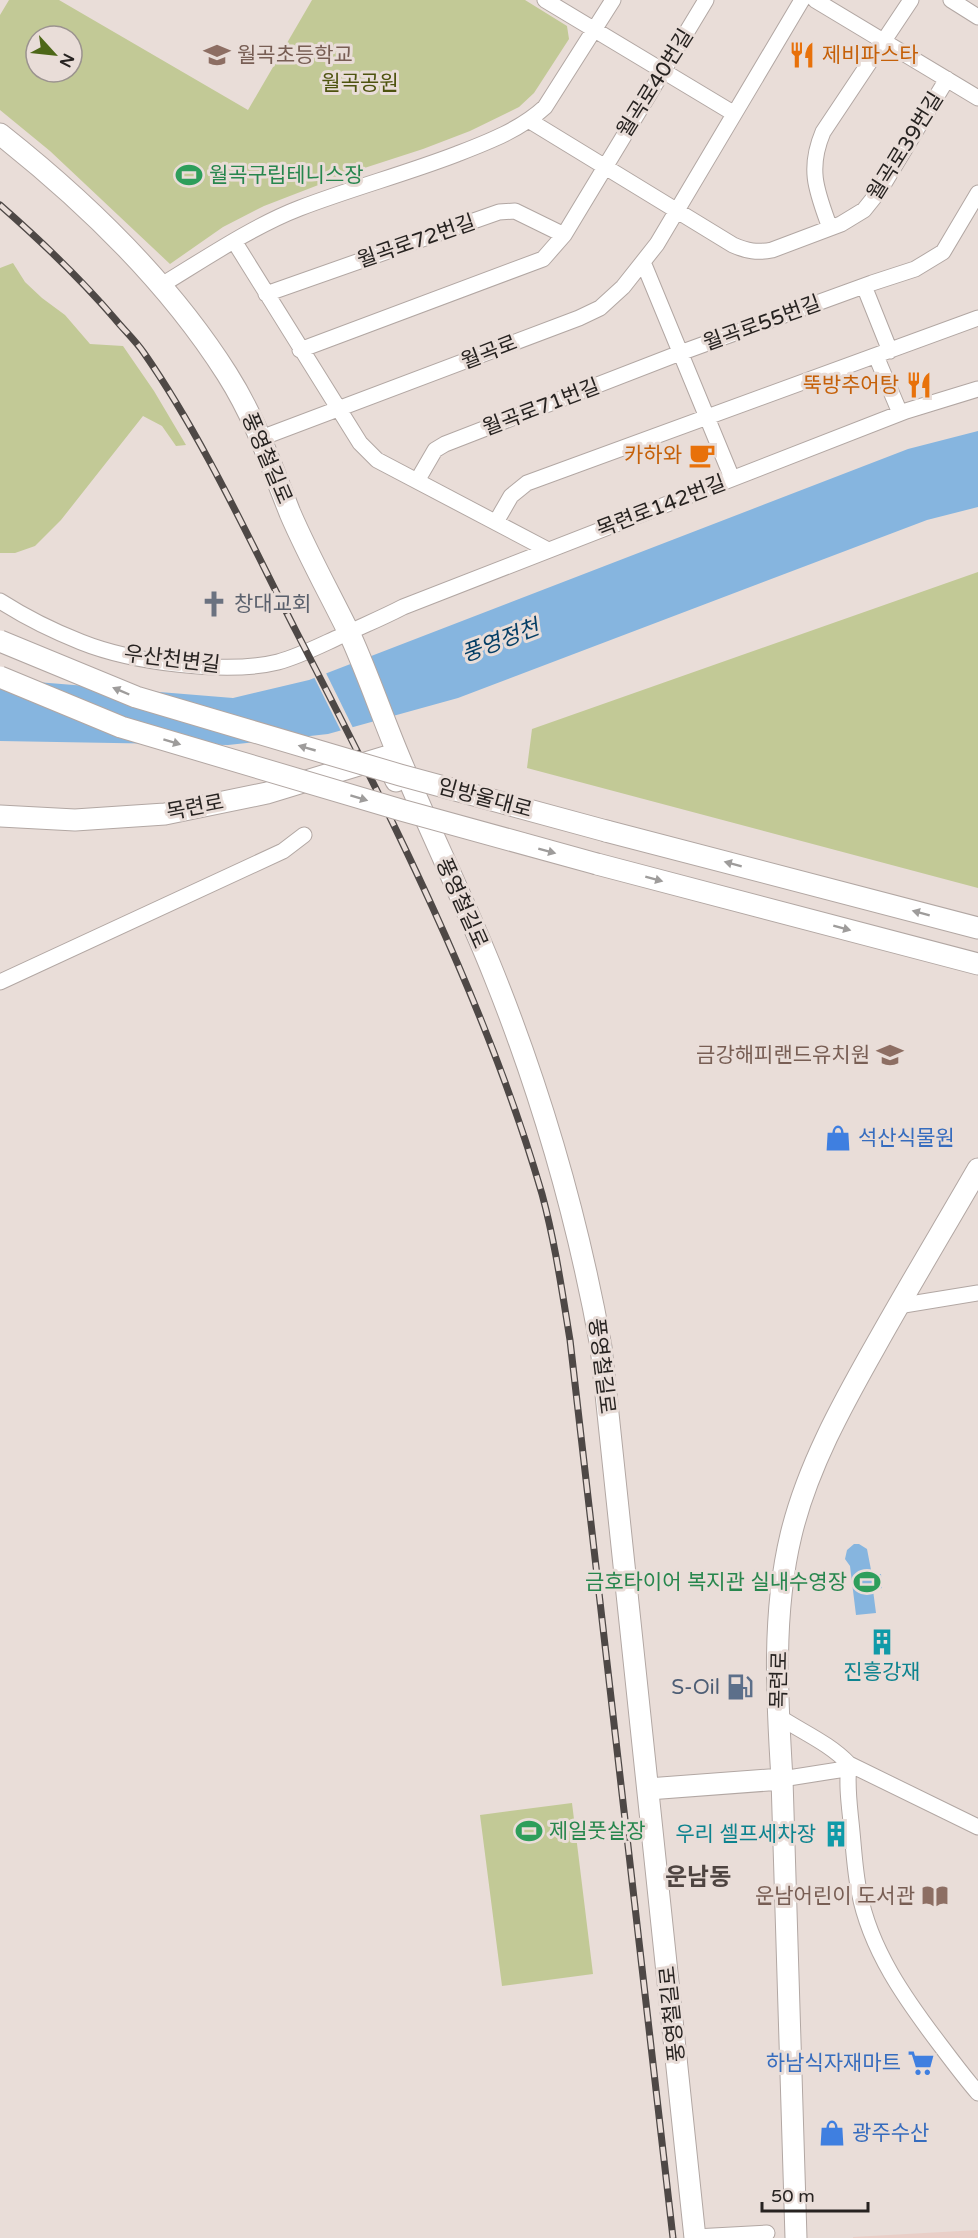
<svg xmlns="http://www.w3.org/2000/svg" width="978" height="2238" font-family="'Varela Round','Noto Sans KR',sans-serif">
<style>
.industrial{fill:#e9cfc8}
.green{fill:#c2c996;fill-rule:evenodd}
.water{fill:#86b5df}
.pier{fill:#e9ddd8}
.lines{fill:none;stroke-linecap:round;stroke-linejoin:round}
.street-casing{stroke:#b2a7a3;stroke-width:17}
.secondary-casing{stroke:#b2a7a3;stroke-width:23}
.street{stroke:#fff;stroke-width:15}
.secondary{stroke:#fff;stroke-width:21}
.rail-casing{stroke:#4e4846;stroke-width:7}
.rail{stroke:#e9ddd8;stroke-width:4.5;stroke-dasharray:14;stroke-linecap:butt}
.secondary-bridge-casing{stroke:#b2a7a3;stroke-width:23;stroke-linecap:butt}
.secondary-bridge{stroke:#fff;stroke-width:21}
.oneway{fill:#9e9c9b}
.labels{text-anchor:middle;stroke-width:6;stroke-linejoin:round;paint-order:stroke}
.education-label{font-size:21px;fill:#785e54;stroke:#e9ddd8;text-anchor:end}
.food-label{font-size:21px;fill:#c56008;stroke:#e9ddd8;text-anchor:end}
.park-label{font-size:21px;fill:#4e530f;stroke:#e9ddd8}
.street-label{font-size:21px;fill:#272321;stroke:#e9ddd8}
.leisure-label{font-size:21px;fill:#27864d;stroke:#e9ddd8;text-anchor:start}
.worship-label{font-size:21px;fill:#5b616d;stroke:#e9ddd8;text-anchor:start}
.shop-label{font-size:21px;fill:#366cbe;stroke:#e9ddd8;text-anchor:start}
.culture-label{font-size:21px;fill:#0d838f;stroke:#e9ddd8}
.service-label{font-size:21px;fill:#4e5e75;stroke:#e9ddd8;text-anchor:end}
.water-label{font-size:22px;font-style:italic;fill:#043e65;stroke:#e9ddd8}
.quarter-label{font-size:24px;font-weight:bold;fill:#4e4441;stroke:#e9ddd8}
</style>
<rect width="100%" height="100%" fill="#e9ddd8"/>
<path class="industrial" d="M978 2230V2238H853V2237Z"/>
<path class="green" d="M9 0H59L248 110 312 0H525L567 26 569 39 534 93 519 107 470 131 423 149 352 172 264 206 223 227 170 264 50 151 0 110V15ZM36 36H72V72H36Z
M13 263 25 282 42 298 65 315 90 344 123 346 154 391 186 445 176 446 162 426 143 416 61 520 35 546 15 553H0V268Z
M978 572V888L527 768 532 729Z
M572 1803 593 1974 502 1986 480 1815Z"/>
<path class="water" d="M978 431V507L927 520 458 698 328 734 228 745 0 741V679L233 698 309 680 908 449Z
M854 1544H859L867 1549 872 1575 881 1574 882 1588 873 1590 876 1613 856 1615 850 1566 845 1559 847 1550Z"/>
<path class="pier" d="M325 671 354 730 342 733 313 675Z"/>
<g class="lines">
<g class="street-casing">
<path id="street" d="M545 0 733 113
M815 0 978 98
M951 0 978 17
M530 121 733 245C747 251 757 253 772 250L841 224 864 210 880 190 947 79
M830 228C817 192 807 170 823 132L911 0
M234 241 360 443 377 460 548 550
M643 262 732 478
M160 286C203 260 253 226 300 208 352 188 405 174 457 154 488 142 520 130 545 107L613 0
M864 286 890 351
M266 294 499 212 515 211 564 235
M300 350 543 259 564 235 706 0
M876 356 900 413
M261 438 579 318 600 308 623 287 657 244 802 0
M417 481 435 450 445 444 680 353 872 283 915 269 943 252 978 193
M496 522 511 496 527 483 978 318
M0 601C25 617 53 631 81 642 131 662 226 675 278 662 300 656 321 645 341 636 362 626 382 618 403 607L906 411 978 389
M0 982 283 851 304 835
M898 1306 978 1293
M778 1716C802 1732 829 1743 849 1764L978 1827
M849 1764C846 1787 850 1809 852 1832 854 1852 855 1872 859 1891 870 1950 906 2000 941 2046 953 2062 965 2078 978 2093
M782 1779 839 1770 849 1764
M695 2237 767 2233"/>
</g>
<g class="secondary-casing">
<path id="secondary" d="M0 134C86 202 168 281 227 374 255 418 271 465 290 513 308 555 331 596 351 637 369 677 383 719 400 759 430 832 465 902 494 975 542 1095 578 1220 601 1347L695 2238
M0 816 75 820 165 814 267 793 385 757 396 781
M606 831 978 928
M597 864 978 964
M648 1789 782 1779
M796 2238 782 1779C777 1699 772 1614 791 1535 807 1468 842 1405 876 1345 909 1286 944 1228 978 1169"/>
</g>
<use href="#street" class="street"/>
<use href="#secondary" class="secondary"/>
<g class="rail-casing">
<path id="rail" d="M0 205C41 241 79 277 115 319 124 330 136 341 144 353 203 438 249 539 296 631 388 810 486 1001 542 1194 555 1242 562 1291 570 1340L673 2238"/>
</g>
<use href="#rail" class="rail"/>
<g class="secondary-bridge-casing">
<path id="secondary-bridge" d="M0 641 136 697 400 775 606 831
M0 677 121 727 401 810 597 864"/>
</g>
<use href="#secondary-bridge" class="secondary-bridge"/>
</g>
<defs><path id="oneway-solid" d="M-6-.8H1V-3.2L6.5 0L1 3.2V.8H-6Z" transform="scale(1.5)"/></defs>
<g class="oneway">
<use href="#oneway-solid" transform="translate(121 691) rotate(-157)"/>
<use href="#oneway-solid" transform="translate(172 742) rotate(17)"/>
<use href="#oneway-solid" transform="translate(307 748) rotate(-164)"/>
<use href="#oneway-solid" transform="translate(359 798) rotate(17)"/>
<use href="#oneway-solid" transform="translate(547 851) rotate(15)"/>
<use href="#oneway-solid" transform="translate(733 864) rotate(-165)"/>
<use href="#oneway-solid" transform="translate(654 879) rotate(15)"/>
<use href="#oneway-solid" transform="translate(921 913) rotate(-165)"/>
<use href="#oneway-solid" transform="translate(842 928) rotate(15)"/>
</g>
<defs>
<g id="school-bare" transform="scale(2.07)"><path d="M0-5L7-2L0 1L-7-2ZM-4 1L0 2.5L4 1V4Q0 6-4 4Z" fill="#8d6e63" stroke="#e9ddd8" stroke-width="2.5" paint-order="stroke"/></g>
<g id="restaurant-bare" transform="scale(2.07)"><path d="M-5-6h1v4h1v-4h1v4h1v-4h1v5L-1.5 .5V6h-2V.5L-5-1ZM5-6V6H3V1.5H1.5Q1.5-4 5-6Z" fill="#e8710a" stroke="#e9ddd8" stroke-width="2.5" paint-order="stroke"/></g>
<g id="stadium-bare" transform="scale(2.07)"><path d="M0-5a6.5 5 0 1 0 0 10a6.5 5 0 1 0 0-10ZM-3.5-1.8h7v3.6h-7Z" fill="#2e9e5b" stroke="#e9ddd8" stroke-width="2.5" paint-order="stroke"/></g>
<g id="cafe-bare" transform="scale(2.07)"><path d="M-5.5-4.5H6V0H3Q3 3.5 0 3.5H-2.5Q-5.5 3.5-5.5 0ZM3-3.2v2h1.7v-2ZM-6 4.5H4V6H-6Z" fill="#e8710a" stroke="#e9ddd8" stroke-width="2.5" paint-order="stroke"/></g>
<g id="church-bare" transform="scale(2.07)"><path d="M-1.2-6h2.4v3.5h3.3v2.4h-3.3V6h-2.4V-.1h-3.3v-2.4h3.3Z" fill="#6b7280" stroke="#e9ddd8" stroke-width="2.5" paint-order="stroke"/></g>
<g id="shop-bare" transform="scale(2.07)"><path d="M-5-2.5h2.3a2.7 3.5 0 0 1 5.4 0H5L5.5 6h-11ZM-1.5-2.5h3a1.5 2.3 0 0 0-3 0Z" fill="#3f7fe0" stroke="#e9ddd8" stroke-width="2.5" paint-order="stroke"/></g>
<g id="building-bare" transform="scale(2.07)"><path d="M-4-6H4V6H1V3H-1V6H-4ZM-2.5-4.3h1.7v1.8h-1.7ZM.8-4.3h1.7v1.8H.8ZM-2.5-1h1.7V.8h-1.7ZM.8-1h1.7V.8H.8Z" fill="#0f9aa8" stroke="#e9ddd8" stroke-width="2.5" paint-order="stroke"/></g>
<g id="fuel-bare" transform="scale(2.07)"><path d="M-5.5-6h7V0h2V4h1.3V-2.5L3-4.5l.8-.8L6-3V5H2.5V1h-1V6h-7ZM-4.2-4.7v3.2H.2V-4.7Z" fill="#5c6f8a" stroke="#e9ddd8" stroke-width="2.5" paint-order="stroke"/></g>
<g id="library-bare" transform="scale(2.07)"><path d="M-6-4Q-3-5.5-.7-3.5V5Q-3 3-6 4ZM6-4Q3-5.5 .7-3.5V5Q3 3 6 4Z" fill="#8d6e63" stroke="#e9ddd8" stroke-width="2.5" paint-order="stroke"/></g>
<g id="supermarket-bare" transform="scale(2.07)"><path d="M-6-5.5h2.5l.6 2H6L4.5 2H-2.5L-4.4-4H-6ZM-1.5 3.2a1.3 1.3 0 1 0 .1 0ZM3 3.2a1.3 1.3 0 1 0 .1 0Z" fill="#3f7fe0" stroke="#e9ddd8" stroke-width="2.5" paint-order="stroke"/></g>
</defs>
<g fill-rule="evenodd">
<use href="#school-bare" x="217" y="55"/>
<use href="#restaurant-bare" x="802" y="55"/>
<use href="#stadium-bare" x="189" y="175"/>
<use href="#restaurant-bare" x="919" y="385"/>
<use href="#cafe-bare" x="702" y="455"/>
<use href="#church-bare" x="214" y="604"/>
<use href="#school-bare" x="890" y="1055"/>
<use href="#shop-bare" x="838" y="1138"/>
<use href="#stadium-bare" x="867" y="1582"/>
<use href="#building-bare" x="882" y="1642"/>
<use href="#fuel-bare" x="740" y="1687"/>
<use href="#stadium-bare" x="529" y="1831"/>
<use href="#building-bare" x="836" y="1834"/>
<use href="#library-bare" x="935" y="1896"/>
<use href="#supermarket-bare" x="921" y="2063"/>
<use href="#shop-bare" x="832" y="2133"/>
</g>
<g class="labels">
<g class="education-label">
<text x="237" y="62" text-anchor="start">월곡초등학교</text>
<text x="870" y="1062">금강해피랜드유치원</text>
<text x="915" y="1903">운남어린이 도서관</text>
</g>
<g class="food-label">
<text x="822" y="62" text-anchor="start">제비파스타</text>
<text x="899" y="392">뚝방추어탕</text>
<text x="682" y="462">카하와</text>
</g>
<g class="park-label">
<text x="360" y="90">월곡공원</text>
</g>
<g class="street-label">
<text transform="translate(655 83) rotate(-58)" y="7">월곡로40번길</text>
<text transform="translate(905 146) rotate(-58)" y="7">월곡로39번길</text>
<text transform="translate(416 241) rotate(-19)" y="7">월곡로72번길</text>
<text transform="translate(762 323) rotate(-20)" y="7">월곡로55번길</text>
<text transform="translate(489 352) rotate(-21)" y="7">월곡로</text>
<text transform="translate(541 407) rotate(-21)" y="7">월곡로71번길</text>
<text transform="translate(267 458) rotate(67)" y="7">풍영철길로</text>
<text transform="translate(661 506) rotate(-21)" y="7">목련로142번길</text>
<text transform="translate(172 659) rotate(7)" y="7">우산천변길</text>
<text transform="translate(485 798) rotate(15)" y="7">임방울대로</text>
<text transform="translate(195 807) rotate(-11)" y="7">목련로</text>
<text transform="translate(462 903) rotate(66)" y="7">풍영철길로</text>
<text transform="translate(602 1366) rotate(83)" y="7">풍영철길로</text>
<text transform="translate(779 1680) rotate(-89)" y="7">목련로</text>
<text transform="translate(672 2014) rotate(-96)" y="7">풍영철길로</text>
</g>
<g class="leisure-label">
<text x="209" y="182">월곡구립테니스장</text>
<text x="847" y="1589" text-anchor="end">금호타이어 복지관 실내수영장</text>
<text x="549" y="1838">제일풋살장</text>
</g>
<g class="worship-label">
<text x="234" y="611">창대교회</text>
</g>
<g class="shop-label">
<text x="858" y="1145">석산식물원</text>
<text x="901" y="2070" text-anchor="end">하남식자재마트</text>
<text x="852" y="2140">광주수산</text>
</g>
<g class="culture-label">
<text x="882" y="1679">진흥강재</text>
<text x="816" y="1841" text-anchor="end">우리 셀프세차장</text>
</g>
<g class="service-label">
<text x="720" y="1694">S-Oil</text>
</g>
<g class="water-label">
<text transform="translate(500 640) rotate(-21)" y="8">풍영정천</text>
</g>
<g class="quarter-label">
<text x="698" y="1885">운남동</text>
</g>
</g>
<g transform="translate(54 54) rotate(117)"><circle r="28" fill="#e9ddd8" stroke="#9b938f" stroke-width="1.5"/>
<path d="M0-4.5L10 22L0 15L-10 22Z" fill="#4d6718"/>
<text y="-9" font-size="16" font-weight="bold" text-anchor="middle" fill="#272321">N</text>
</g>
<path d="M762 2202v9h106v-9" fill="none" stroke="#272321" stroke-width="3"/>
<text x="771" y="2202" font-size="18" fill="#272321" stroke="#e9ddd8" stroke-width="4.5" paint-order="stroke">50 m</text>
</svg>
